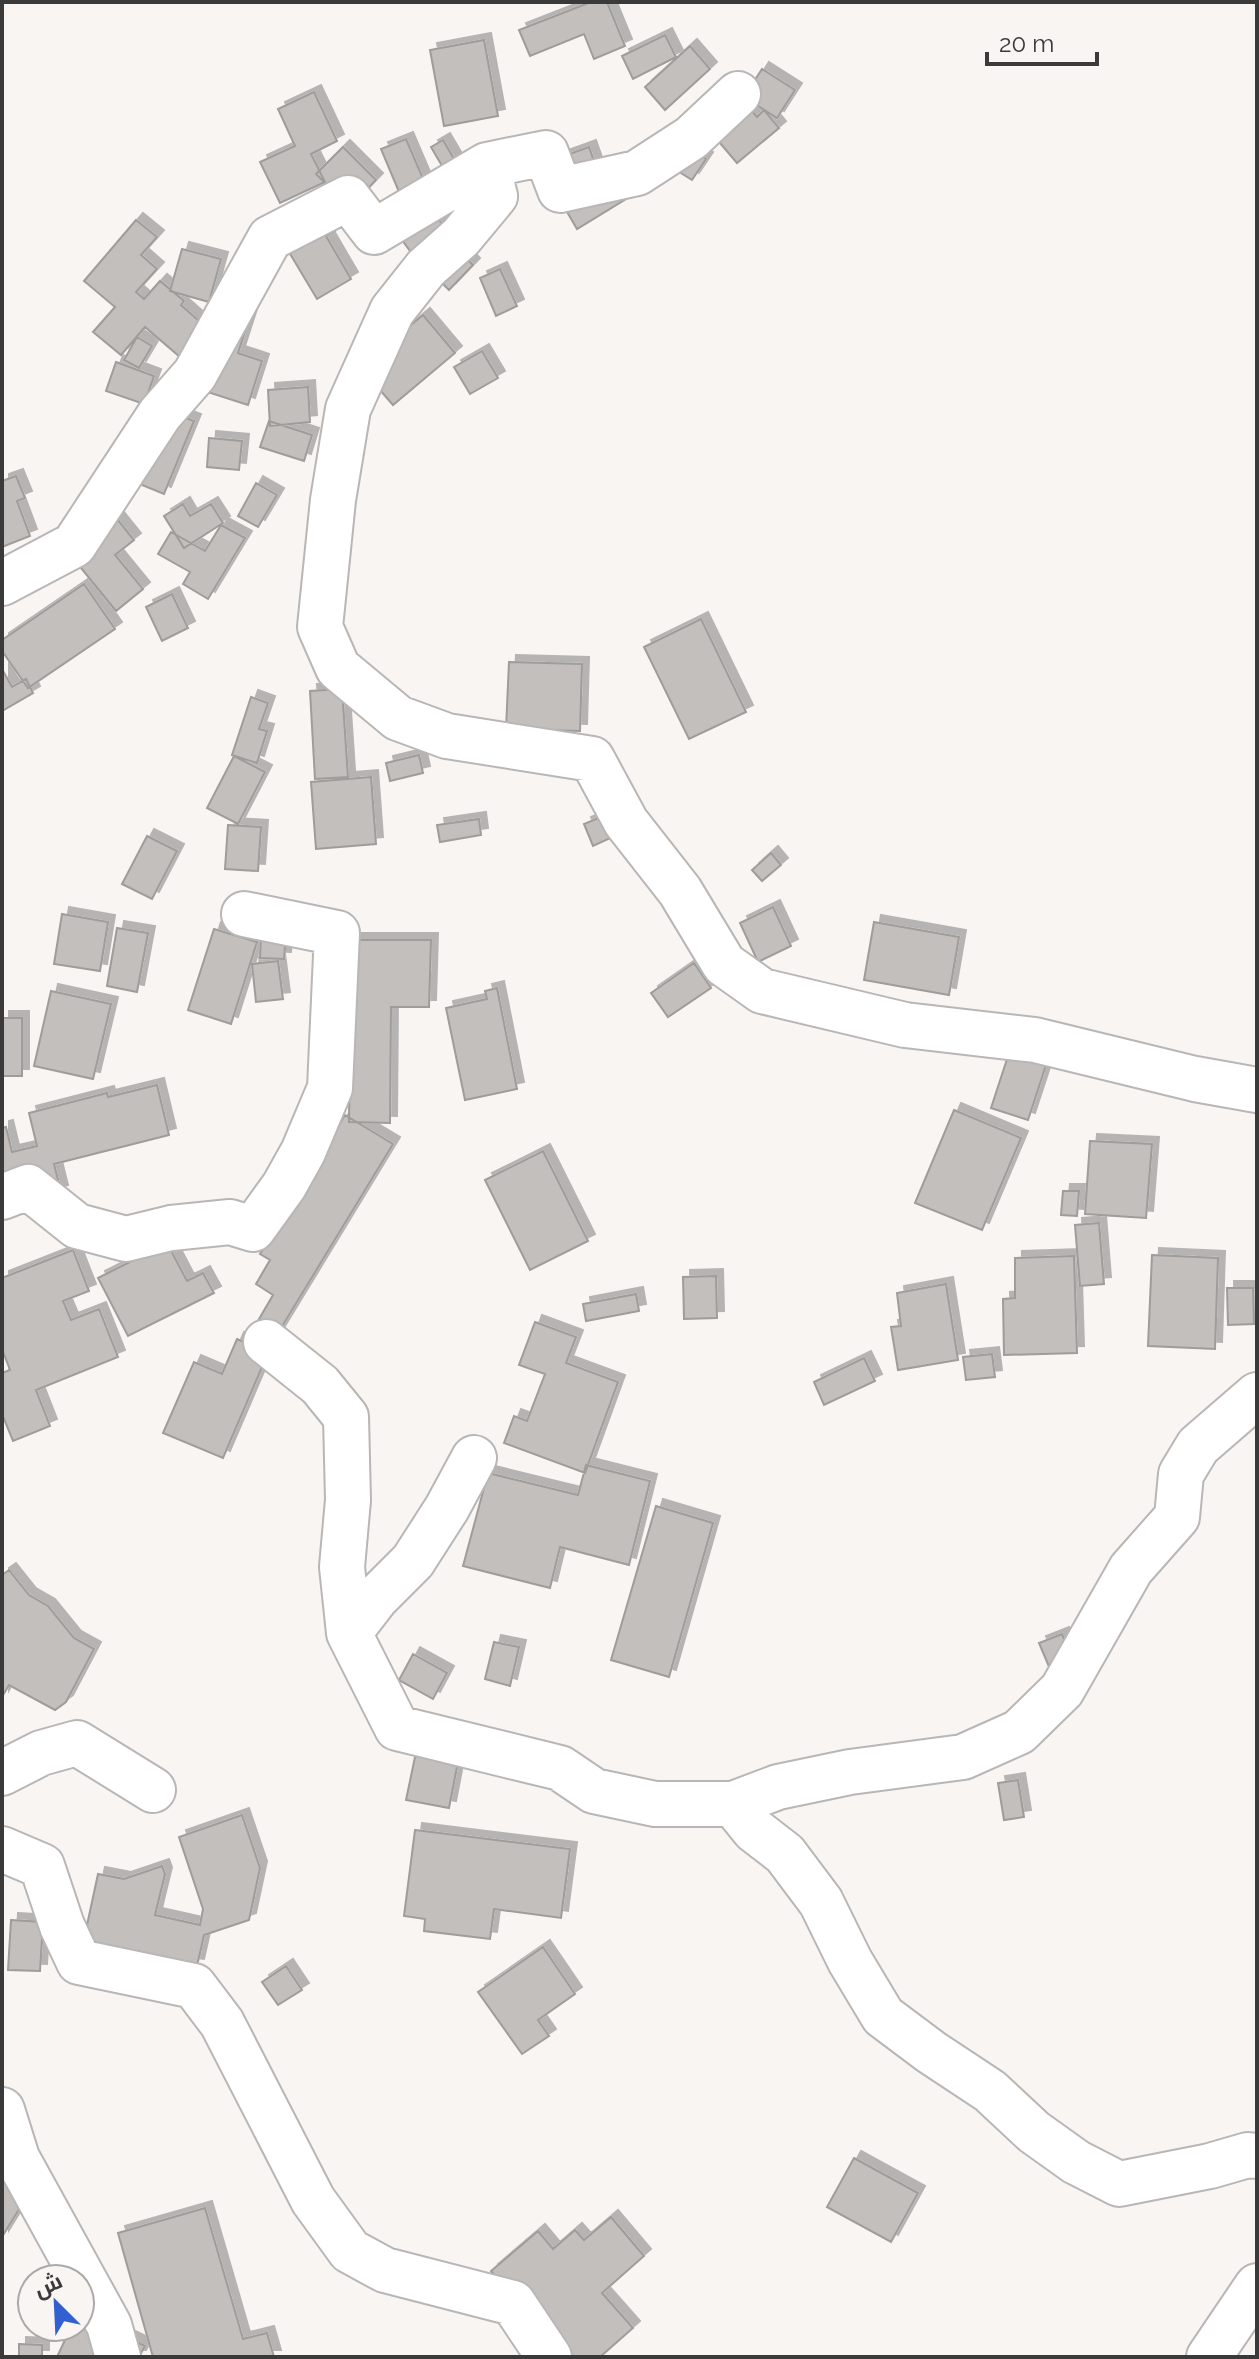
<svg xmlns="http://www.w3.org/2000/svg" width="1259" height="2359" font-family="Raleway,Cairo,sans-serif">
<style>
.building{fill:#c2bfbd;stroke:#9f9c9a;stroke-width:2;filter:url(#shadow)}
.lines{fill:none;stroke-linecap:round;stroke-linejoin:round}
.minor-casing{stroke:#b9b6b5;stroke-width:48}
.minor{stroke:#fff;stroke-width:44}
</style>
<defs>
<filter id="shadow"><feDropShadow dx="7" dy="-7" stdDeviation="0" flood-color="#0004"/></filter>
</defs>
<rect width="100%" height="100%" fill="#f8f5f3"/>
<path class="building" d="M591 2H607L625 46 594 59 584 34 530 56 519 30Z
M665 35 676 57 633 79 622 56Z
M484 40 498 116 444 126 430 50Z
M690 46 710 69 665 110 645 87Z
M762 69 795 90 777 118 744 97Z
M314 92 337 141 311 154 325 182 280 203 260 162 295 146 278 109Z
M737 94 757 117 764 110 779 128 737 163 703 123Z
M406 139 424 181 399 192 381 149Z
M443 140 457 164 445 171 431 147Z
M343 147 376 180 350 207 316 174Z
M589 147 596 167 557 181 550 161Z
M690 149 706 159 692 180 676 170Z
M636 193 577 229 563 205Z
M425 201 450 235 416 259 391 225Z
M317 202 335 231 326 236 351 279 317 299 274 227Z
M136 220 157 237 141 255 157 269 136 292 144 299 160 281 184 301 181 305 206 327 180 357 145 327 121 355 93 332 115 307 84 281Z
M450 241 473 265 449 290 425 266Z
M182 249 221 259 209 302 170 291Z
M500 269 517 306 496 316 480 278Z
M258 291 238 353 262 361 248 405 195 388Z
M423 315 455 353 393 405 360 367Z
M137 337 152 346 139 368 124 360Z
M482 351 498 378 470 394 454 367Z
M116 362 154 376 144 404 106 391Z
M308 387 310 422 270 426 268 390Z
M168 411 194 421 164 494 125 478Z
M269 421 312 435 304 461 260 447Z
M209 438 242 441 239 470 207 467Z
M16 476 25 498 17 501 30 536 2 547V481Z
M256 483 277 495 258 527 238 516Z
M101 499 134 540 115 555 143 589 116 611 55 536Z
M183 504 190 516 211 504 223 523 184 548 164 516Z
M221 525 245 538 208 599 183 584 190 572 158 554 171 532 205 551Z
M84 584 115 629 28 688 2 651V640Z
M172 594 188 628 162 641 146 607Z
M701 619 746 712 689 739 644 647Z
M509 662 582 664 580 731 506 729Z
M2 669 12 687 26 679 33 693 2 711Z
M342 689 348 777 315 779 310 691Z
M251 697 268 703 259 729 267 731 257 763 232 755Z
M419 755 423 773 390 781 386 763Z
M234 756 265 772 238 824 207 808Z
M371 777 376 844 316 849 311 782Z
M608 814 617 835 593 846 584 824Z
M479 819 481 835 440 842 437 825Z
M228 825 261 827 258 871 225 869Z
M147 836 177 851 152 899 122 884Z
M771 853 781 865 762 881 752 870Z
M773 907 791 946 758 962 740 923Z
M62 914 108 922 100 971 54 964Z
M874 922 959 937 949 995 864 980Z
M117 928 148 933 137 992 107 986Z
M214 929 257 942 231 1024 188 1010Z
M261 934 286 935 284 959 260 958Z
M351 940H431L429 1007H391L390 1123 349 1122Z
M278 961 283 999 256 1002 252 964Z
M694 963 711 988 668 1017 651 993Z
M497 988 517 1089 465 1100 446 1008 487 999 485 991Z
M51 991 111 1004 93 1079 34 1066Z
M2 1018H22V1076H2Z
M1009 1053 1046 1065 1028 1120 991 1108Z
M157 1085 169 1135 54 1164 61 1192 2 1207V1128L6 1127 12 1152 37 1146 29 1113 107 1093 108 1097Z
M954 1110 1021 1138 982 1230 915 1203Z
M345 1115 393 1144 275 1338 255 1326 273 1295 256 1284 270 1260 260 1254Z
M1090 1141 1152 1144 1146 1218 1085 1214Z
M543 1151 588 1241 530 1270 485 1180Z
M1063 1191H1079L1077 1216 1061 1215Z
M1099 1223 1104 1284 1080 1286 1075 1225Z
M167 1243 187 1281 203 1273 214 1293 128 1336 98 1278Z
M73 1250 89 1291 63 1301 71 1320 99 1309 118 1357 36 1390 50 1426 13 1441 2 1414V1373L10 1370 2 1349V1278Z
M1152 1255 1218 1258 1215 1349 1148 1346Z
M1074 1256 1077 1353 1004 1355 1003 1299 1015 1298V1258Z
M716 1276 717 1318 684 1319 683 1277Z
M946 1284 958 1360 898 1370 891 1327 901 1326 897 1293Z
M1227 1288H1253L1254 1324 1228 1325Z
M636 1294 639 1311 586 1321 583 1304Z
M535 1322 576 1337 566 1363 618 1382 585 1473 504 1443 514 1416 527 1421 545 1374 519 1365Z
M237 1339 268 1353 223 1458 163 1433 194 1362 222 1374Z
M992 1354 995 1377 966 1380 963 1357Z
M864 1358 875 1381 824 1405 814 1382Z
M586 1465 650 1481 629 1565 560 1547 550 1588 463 1566 488 1473 578 1495Z
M656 1506 713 1523 669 1677 611 1660Z
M9 1570 29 1595 48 1606 74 1638 94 1649 66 1702 55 1710 9 1685 2 1697V1575Z
M1062 1634 1073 1661 1050 1669 1039 1643Z
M494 1642 519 1647 510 1686 485 1679Z
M413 1654 447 1673 433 1699 399 1680Z
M419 1738 461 1746 449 1808 406 1800Z
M1018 1780 1024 1817 1004 1820 998 1783Z
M242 1815 260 1868 249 1920 204 1935 197 1966 81 1953 98 1874 124 1879 162 1866 165 1874 155 1915 200 1925 203 1909 179 1837Z
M415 1830 570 1849 561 1918 494 1909 490 1939 424 1931 425 1919 404 1916Z
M11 1920 43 1922 40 1971 8 1970Z
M543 1947 575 1994 538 2020 549 2036 522 2054 478 1992Z
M286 1966 302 1990 278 2005 262 1982Z
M854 2158 918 2193 891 2242 827 2207Z
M2 2178 21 2206 2 2237Z
M205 2208 243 2339 267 2333 274 2357H153L118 2233Z
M611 2217 644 2256 602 2293 633 2328 600 2357H565L491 2271 538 2231 553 2249 575 2230 584 2240Z
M80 2315 145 2346 139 2357H57L71 2327H80Z
M19 2344 42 2345V2357H19Z"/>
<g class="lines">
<g class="minor-casing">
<path id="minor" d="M487 165 495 196 461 237 426 268 392 311 348 409 333 500 320 627 338 668 398 718 447 736 592 759 626 822 680 891 724 964 762 991 905 1025 1035 1040 1195 1079 1257 1090
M2 583 74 545 160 414 195 374 270 238 348 198 374 232 487 165 546 153 560 190 637 173 691 138 738 94
M2 1197 28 1187 77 1226 126 1239 171 1228 230 1222 253 1229 284 1186 303 1152 330 1088 337 933 244 914
M266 1342 320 1385 346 1417 348 1500 342 1567 349 1633 397 1728 560 1768 594 1791 655 1804H733L778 1787 850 1772 963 1757 1019 1732 1062 1690 1131 1569 1177 1517 1181 1474 1198 1446 1257 1395
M349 1633 376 1598 413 1561 447 1508 474 1458
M2 1773 41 1753 77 1743 153 1790
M733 1804 754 1830 785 1854 821 1902 850 1961 883 2016 931 2052 990 2091 1034 2132 1076 2162 1119 2184 1210 2166 1248 2155 1257 2156
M2 1849 42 1866 62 1926 79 1962 194 1986 222 2023 313 2200 350 2251 385 2270 513 2303 549 2357
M2 2110 17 2158 109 2325 118 2357
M1209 2357 1257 2286"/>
</g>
<use href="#minor" class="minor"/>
</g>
<rect width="1259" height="2359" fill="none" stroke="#3b3a3a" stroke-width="8"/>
<g transform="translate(56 2303) rotate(336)"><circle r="38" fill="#f8f5f3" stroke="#acaaa9" stroke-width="2"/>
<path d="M0-6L14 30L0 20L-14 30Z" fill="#3360d0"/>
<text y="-12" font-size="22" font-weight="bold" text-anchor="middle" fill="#3b3a3a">ش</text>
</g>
<path d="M987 52v12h110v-12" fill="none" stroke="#3b3a3a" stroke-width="4"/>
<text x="999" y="52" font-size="24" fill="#3b3a3a" stroke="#f8f5f3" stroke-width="6" paint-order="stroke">20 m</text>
</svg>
